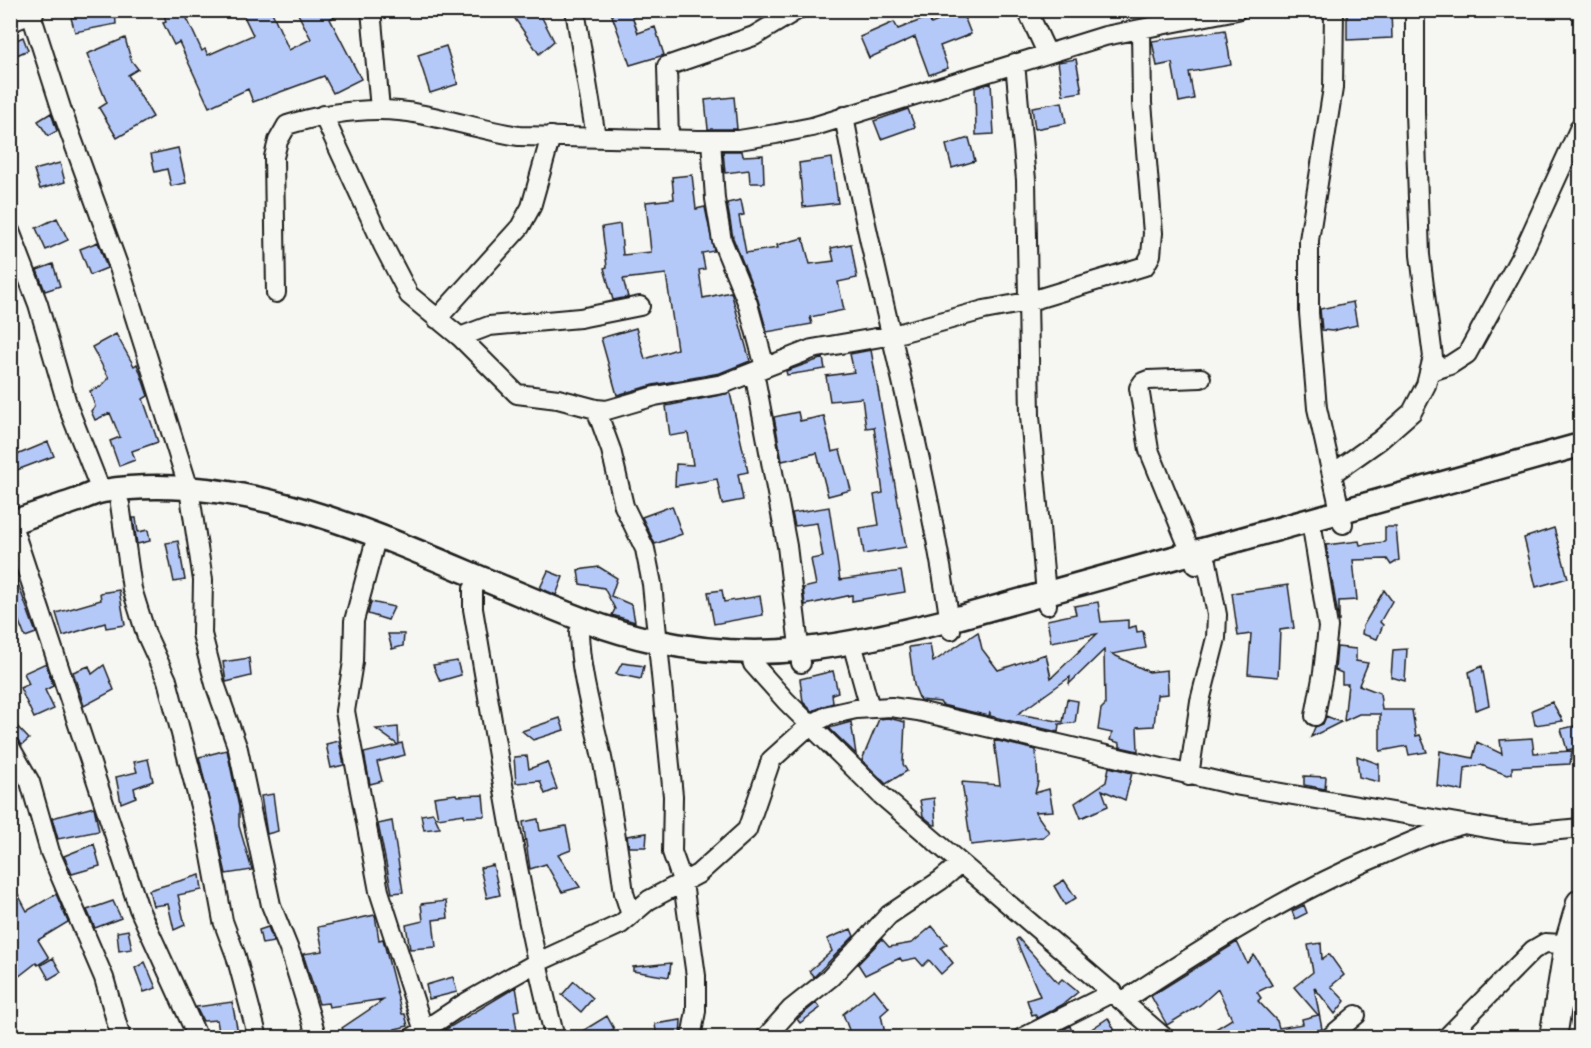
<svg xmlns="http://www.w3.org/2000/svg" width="1591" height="1048" font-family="'Balsamiq Sans',sans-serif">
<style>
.building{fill:#b5c9f8;stroke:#1c1c1c;stroke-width:1.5}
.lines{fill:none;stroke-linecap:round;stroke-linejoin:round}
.minor-casing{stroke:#1c1c1c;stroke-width:22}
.tertiary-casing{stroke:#1c1c1c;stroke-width:27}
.secondary-casing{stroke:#1c1c1c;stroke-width:30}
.minor{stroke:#f6f6f2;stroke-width:18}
.tertiary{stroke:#f6f6f2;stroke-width:22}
.secondary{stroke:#f6f6f2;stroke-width:26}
</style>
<rect width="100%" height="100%" fill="#f6f6f2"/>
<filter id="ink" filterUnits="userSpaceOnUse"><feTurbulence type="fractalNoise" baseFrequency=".0167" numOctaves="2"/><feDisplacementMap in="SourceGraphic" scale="12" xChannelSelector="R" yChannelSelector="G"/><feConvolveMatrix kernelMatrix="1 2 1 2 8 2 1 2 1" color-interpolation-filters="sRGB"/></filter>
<g filter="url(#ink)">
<path class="building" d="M87 10H115L116 24 75 32 71 18Z
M163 10H183L202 51 205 49 208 55 253 35 241 10H271L289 50 311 39 296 10H346L330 19 361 79 333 93 324 76 253 102 248 89 209 107 179 42 174 45 163 23 166 22Z
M509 10H538L554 41 539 54Z
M610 10H630L638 33 655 27 664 55 630 65Z
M1391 10 1392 38 1347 40V11Z
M962 11 971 34 940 46 948 68 929 75 915 37 869 58 860 37 894 22 898 29 929 17 931 24Z
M1225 30 1231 65 1189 72 1194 99 1179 102 1172 63 1157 66 1152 41Z
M23 37 28 50 10 58V43Z
M125 38 131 60 138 69 128 75 153 117 117 138 99 108 107 103 87 54Z
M446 46 458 84 430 93 418 55Z
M1076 59 1082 92 1063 95 1058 62Z
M991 83 994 134 976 135 975 88Z
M734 97 737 129H708L705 100Z
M1062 102 1066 123 1035 129 1032 107Z
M908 109 915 127 881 139 874 121Z
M51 113 57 131 48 136 38 121Z
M969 138 975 161 952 168 946 145Z
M178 148 186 183 171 186 167 169 155 172 151 154Z
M723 151H742L743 156 763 155 764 183H750L749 170 725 173Z
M832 158 838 203 803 207 799 163Z
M60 163 65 182 40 189 34 170Z
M692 175 696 209 705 207 714 251 702 253 705 269 699 270 703 298 731 292 750 361 720 373 653 385 617 395 601 338 636 328 645 359 677 349 666 274 623 279 628 297 613 300 604 268 607 267 602 227 620 224 623 255 651 252 646 202 674 199 672 177Z
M741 200 744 215 739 216 746 253 778 248 777 245 803 238 810 264 834 261 831 248 851 244 857 278 838 282 844 310 810 317 812 324 767 332 758 300 733 238 727 203Z
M57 218 68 240 46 250 36 228Z
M98 242 107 268 90 275 80 249Z
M53 264 60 286 45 291 37 270Z
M1353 302 1357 325 1332 331 1322 330 1320 309Z
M116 334 134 366 137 364 140 372 148 396 143 399 158 442 132 451 135 460 119 466 110 441 120 437 110 413 95 420 91 411 95 406 90 391 100 387 109 378 92 347Z
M871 350 906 547 864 554 860 528 879 525 874 495 883 493 874 427 866 428 862 398 830 401 826 376 854 372 850 354Z
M823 358 825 369 787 375 786 371Z
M730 393 748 472 738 474 743 500 722 504 717 479 675 486 676 464 693 465 688 433 670 436 666 406Z
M798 412 800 421 824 416 832 452 840 450 851 490 828 496 817 453 782 461 774 417Z
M48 442 54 456 17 470 12 457Z
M672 506 682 534 655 544 642 517Z
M829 507 840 580 901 571 905 592 852 601V595L805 605 803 588 816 585 811 559 823 557 817 523 795 526 792 513Z
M133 518H136L138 532 148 530 150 541 137 544Z
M1385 527H1396L1399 560 1391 565 1387 559 1353 560 1357 600 1339 601V622L1326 545 1359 541 1360 545 1385 542Z
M1554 528 1568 578 1536 587 1524 538Z
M178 541 185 580 174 582 166 543Z
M10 562 36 633 25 637 16 614 10 616Z
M599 567 617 578 611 596 632 605 635 622 612 615 615 609 604 588 580 584 578 570Z
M548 571 563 577 556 595 540 588Z
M1288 585 1294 628 1280 630 1278 677 1248 674 1251 634 1238 636 1232 593Z
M119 590 125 625 106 628 105 623 63 636 56 613 101 600 100 593Z
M722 590 724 602 760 596 763 615 714 624 708 592Z
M1384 590 1392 601 1380 622 1383 625 1377 639 1362 634 1363 626Z
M371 602 394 607 388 620 368 614Z
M1098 602 1101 622 1128 620V628L1136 626 1137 632 1143 631 1146 648 1112 654 1149 672 1167 670 1168 694 1157 695 1154 726 1137 727 1138 751 1120 747V743L1110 740 1112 733 1098 730 1101 709 1105 705 1104 650 1069 684 1070 677 1018 714 1063 722 1067 699 1078 701 1075 723 1059 724 1058 732 990 716V712L989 716 942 705 940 702 920 700 914 685 909 647 930 644 933 662 978 632 982 649 998 670 1046 654 1051 678 1097 634 1051 642 1047 620 1076 614 1074 606Z
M388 634H404L403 646 392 649Z
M1337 647 1356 649V661L1368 663 1359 685 1380 693 1382 710H1412L1416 736 1420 735 1427 752 1409 755 1407 746 1380 751V714H1359L1344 721 1348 684H1342V673L1335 670Z
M1407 649 1405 681 1391 677 1393 650Z
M249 658 251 676 226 682 223 662Z
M457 661 461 675 440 681 433 665Z
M46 663 53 686 45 690 54 709 34 718 20 688 29 684 24 673Z
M622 663 644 666 641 679 616 674Z
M104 665 114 690 84 706 73 672 89 666 92 674Z
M1482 666 1489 705 1476 710 1469 672Z
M833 671 838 692 832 694 833 703 812 711 803 702 800 679Z
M1552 702 1563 721 1535 725 1532 710Z
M1326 716 1341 722 1311 737 1315 727 1323 724Z
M560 718 564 730 533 740 522 731Z
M888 718 905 722 903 764 907 771 886 784 862 760 879 719Z
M10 719 29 739 22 745 16 738 10 736Z
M851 722 856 754 829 728Z
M1579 725 1577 748 1567 750 1561 729Z
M398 727 399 744 402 743 405 755 377 762 382 781 370 784 364 753 398 745 376 729Z
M1532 738 1534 753 1572 751 1570 764 1512 767V774L1507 775 1481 765 1465 768 1463 791 1437 786 1440 751 1473 758 1477 742 1502 754 1500 740Z
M994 740 1036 750 1038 782 1035 793 1049 789 1053 811 1035 812 1049 832 1043 837 971 845 962 782 1000 785Z
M339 741 344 765 331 768 326 744Z
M227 750 239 807V826L252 870 226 874 199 757Z
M527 756 529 769 547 762 557 789 545 794 540 781 516 783 514 757Z
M1357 756 1379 764V782L1359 777Z
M148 759 153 781 134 788 136 797 121 803 116 777 137 772 134 762Z
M1109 767 1132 773 1125 800 1102 790 1108 806 1081 818 1075 803 1106 782Z
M1304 776 1326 777 1325 789 1304 785Z
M273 794 278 831 267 834 261 796Z
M456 794 457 796 483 795 485 816 464 817V814L438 818 434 797Z
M934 798 936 825H934L923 816 920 800Z
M94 807 99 831 58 839 52 818Z
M433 813 440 828 424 830 421 815Z
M538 819 540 831 566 826 571 850 558 855 580 887 562 892 546 864 530 869 523 822Z
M392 821 403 892 392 893 378 824Z
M647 833 646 847H629L627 836Z
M94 844 100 866 72 874 64 856Z
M493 865 500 895 487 898 480 868Z
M200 875 202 890 178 895 185 925 174 930 168 904 153 906 149 890Z
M10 879 27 911 56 894 68 922 38 940 49 958 38 965 36 963 18 977 15 973H10Z
M1064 880 1076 898 1065 905 1054 886Z
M113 901 121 918 95 928 87 910Z
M446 901 448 918 433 920 436 947 410 949 406 925 423 921 421 904Z
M1304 905 1307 913 1295 919 1292 911Z
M375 915 379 940 383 939 402 1014H405L408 1026 395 1029 401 1038H348L342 1028 385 999 329 1007 328 1003 319 1004 303 954 323 951 318 927Z
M932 926 947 944 941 948 953 963 941 974 929 960 923 966 916 958 902 961 900 958 865 975 858 964 882 939 889 947 912 943Z
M268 927 274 942 262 944 259 930Z
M851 929 854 936 814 977 809 971 832 951 827 939Z
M128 930 132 949 119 951 117 932Z
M1018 938 1058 983 1062 979 1078 992 1062 1005 1037 1018 1035 1014 1032 1015 1027 1000 1040 996 1016 940Z
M1237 942 1247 963 1254 955 1272 985 1257 992 1261 998 1258 1001 1277 1021 1279 1028 1303 1024 1302 1019 1318 1015 1294 987 1313 972 1308 945 1321 943 1322 959 1329 954 1344 975 1331 986 1345 1001 1335 1014 1314 987 1322 1029 1293 1038H1201L1232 1019 1218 989 1200 1005 1167 1025 1151 996Z
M53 958 61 972 49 979 41 965Z
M145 962 156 988 144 992 135 968Z
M671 963 669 977 633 971V967Z
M453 977 457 992 429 999 426 985Z
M574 981 593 998 581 1012 562 995Z
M516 987 520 1010 514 1011 518 1038H442L440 1033Z
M874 989 889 1008 881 1015 886 1038H852L843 1014Z
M232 1002 239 1038H220L217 1020 203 1021 196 1007Z
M816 1003 820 1008 800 1023 797 1019Z
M607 1016 614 1029 597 1038H571Z
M1108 1018 1119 1038H1078Z
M681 1020 680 1038H657L655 1024Z
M1070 1026 1074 1038H1048Z"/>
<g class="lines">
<g class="minor-casing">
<path id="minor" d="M371 10 380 109
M575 10 596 137
M1027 10 1047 53
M1334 10 1333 88 1309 240V313L1317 408 1343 524
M30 11 62 111 122 276 189 489 203 580 202 634 215 684 238 749 271 905 292 957 317 1038
M1015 63 1026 180 1030 416 1047 605
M323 115 383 245 409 295 460 337 517 394 558 399 596 409 607 410 655 396 723 384 812 349 893 335 984 310 1027 302 1145 266 1151 255 1153 233 1142 103 1141 29
M844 116C875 289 927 456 951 630
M669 139 667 66 754 36 797 10
M711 140 715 199 722 241 748 304 765 367
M10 231 38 304 68 407 101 491
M276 293 274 157 278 141 287 125C330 112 374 105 419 114 453 120 485 131 519 136L699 140H739L776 134 812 127 1105 36 1237 10
M437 319 520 227 531 207 551 136
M460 337 489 326 580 318 640 306
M754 372 787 546 801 663
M1429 372 1450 365 1467 354 1522 254 1580 127
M596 409 611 450 624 506 645 549 652 584 673 796 672 852 683 883 696 976V1011L691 1038
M1332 474 1380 440 1412 412 1426 385 1433 357 1420 255 1415 112V10
M120 504 132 589 146 634 167 680 206 829 223 921 236 956 258 1038
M10 519 139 909 198 1038
M1313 533 1328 627 1323 673 1315 716
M377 535 354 621 353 662 345 711 379 891 424 1031
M1196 565 1149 450 1139 388 1143 382 1148 380 1201 378
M473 589V609C498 752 519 896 555 1038
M579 632C580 675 593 716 602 758 611 803 618 848 624 893L631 915
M750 653 753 664 786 701 881 795 1165 1038
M855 654 870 708
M10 747 30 782 50 852 104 978 121 1038
M1189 776 1200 701 1216 638 1217 615 1207 562
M1123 1001C1205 947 1289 894 1379 856 1406 844 1432 832 1461 825
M10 1035 11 1038
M412 1038 465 1003 536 963 621 924 649 900 698 874 747 830 771 760 810 725 829 715 856 709 891 707 918 711 1234 785 1504 831 1529 833 1580 828
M765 1038 791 1009 830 978 889 915 941 880 960 864
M1022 1038 1113 992
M1329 1038 1356 1015
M1446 1038 1533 950 1545 943 1579 945"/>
</g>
<g class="tertiary-casing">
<path id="tertiary" d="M10 523C32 515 54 508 75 501 84 498 94 492 103 491 247 469 387 540 517 593 562 612 607 631 655 641 765 665 844 646 950 620L1580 445"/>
</g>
<g class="secondary-casing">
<path id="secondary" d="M10 18 31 10
M1553 1038 1568 944 1580 903"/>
</g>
<use href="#minor" class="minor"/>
<use href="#tertiary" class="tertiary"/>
<use href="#secondary" class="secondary"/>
</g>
</g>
<rect width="1591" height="1048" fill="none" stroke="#f6f6f2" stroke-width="36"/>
<rect x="18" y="18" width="1555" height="1012" fill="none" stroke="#1c1c1c" stroke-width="2" filter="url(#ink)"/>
</svg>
